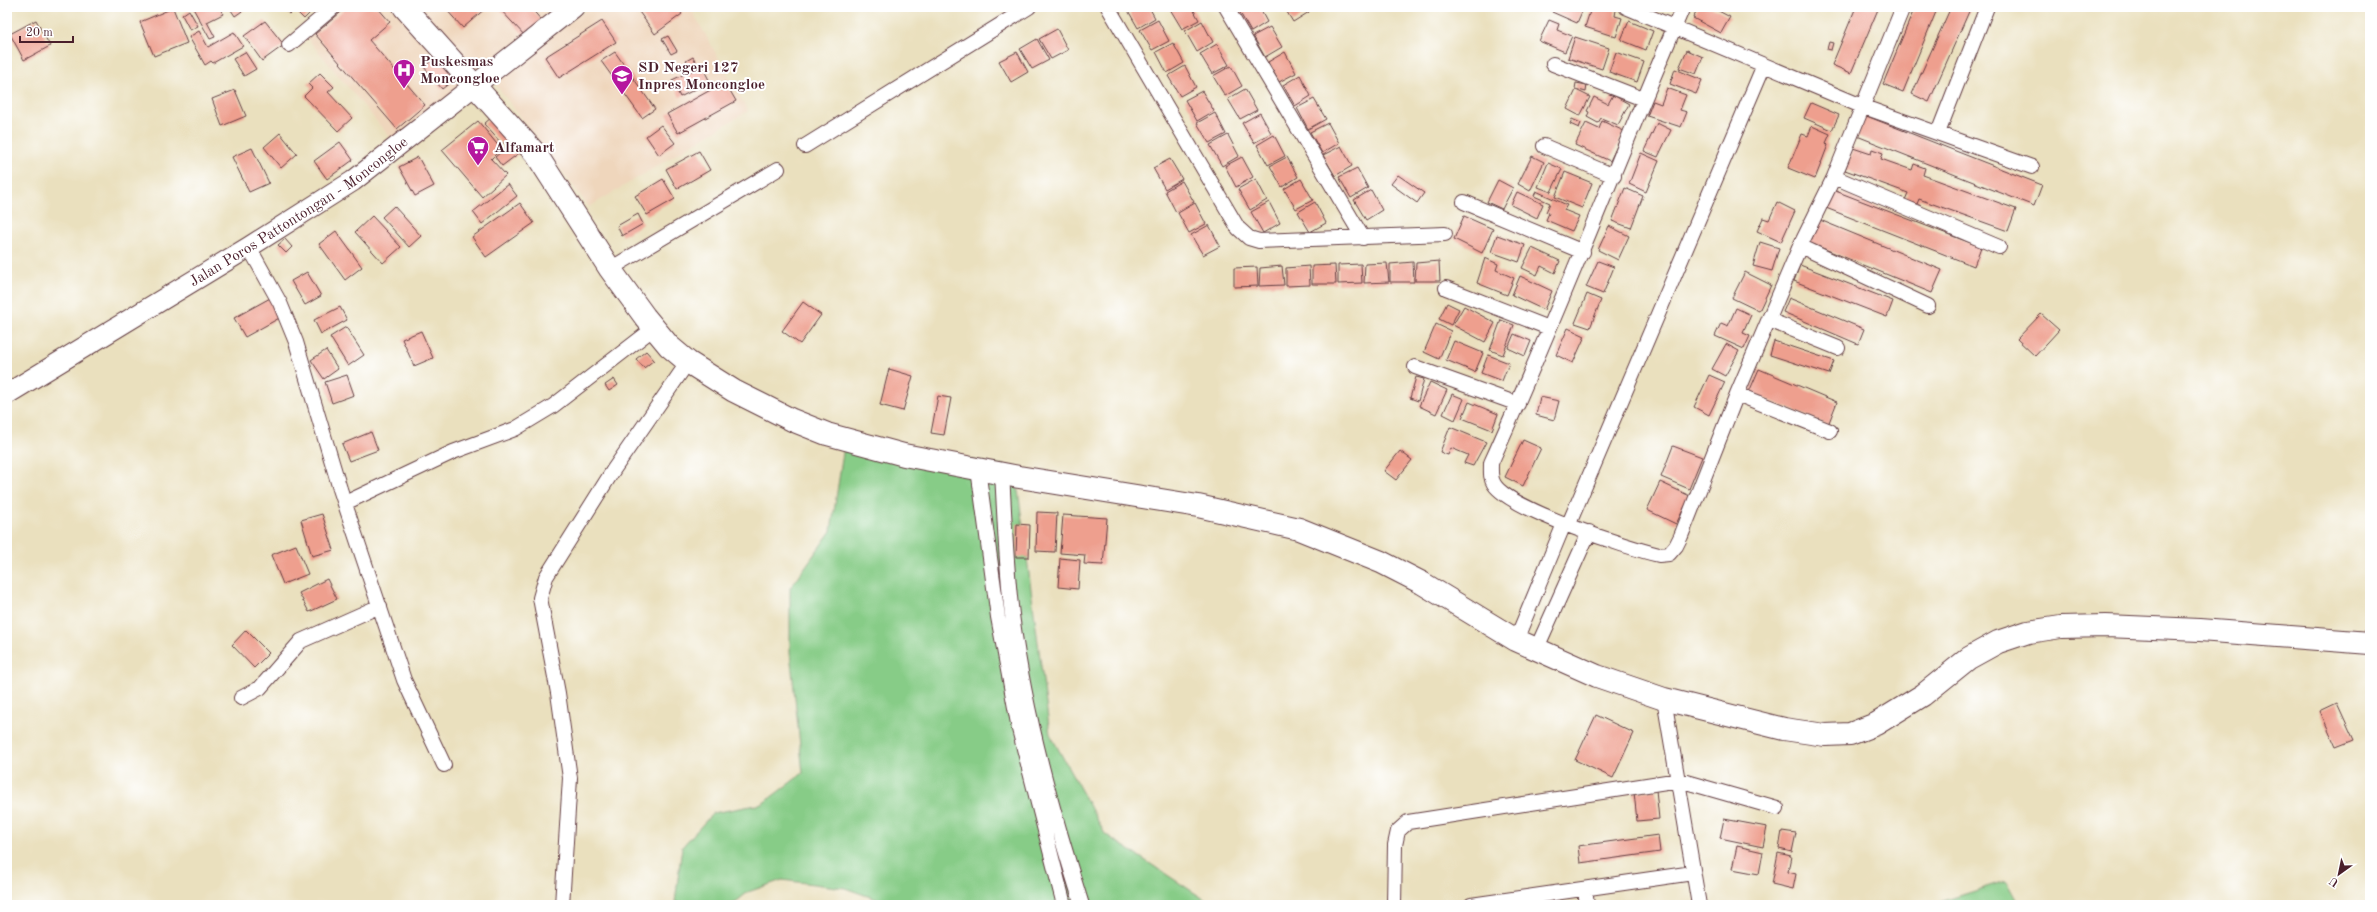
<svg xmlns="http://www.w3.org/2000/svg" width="2377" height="912" font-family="'Old Standard TT',serif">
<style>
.built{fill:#efd6bc}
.green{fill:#87cc87;stroke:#687659}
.building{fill:#ee9f8e}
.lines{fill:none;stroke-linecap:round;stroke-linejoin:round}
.street-casing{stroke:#623c41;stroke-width:16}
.secondary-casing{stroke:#623c41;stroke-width:22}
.primary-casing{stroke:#623c41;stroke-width:24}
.street{stroke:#fff;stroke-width:14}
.secondary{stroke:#fff;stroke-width:20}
.primary{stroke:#fff;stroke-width:22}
.labels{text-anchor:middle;stroke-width:4;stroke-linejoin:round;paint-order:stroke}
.poi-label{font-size:15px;font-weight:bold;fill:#4a1f2b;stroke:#fff;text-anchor:start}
.street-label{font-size:15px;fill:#4a1f2b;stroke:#fff}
</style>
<rect width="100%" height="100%" fill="#fff"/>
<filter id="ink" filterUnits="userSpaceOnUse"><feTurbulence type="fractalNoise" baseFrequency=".025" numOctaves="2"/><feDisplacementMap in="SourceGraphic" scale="8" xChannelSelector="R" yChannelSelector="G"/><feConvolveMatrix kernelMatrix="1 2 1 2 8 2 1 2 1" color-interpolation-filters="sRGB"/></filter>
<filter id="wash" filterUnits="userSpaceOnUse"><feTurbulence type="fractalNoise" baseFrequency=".012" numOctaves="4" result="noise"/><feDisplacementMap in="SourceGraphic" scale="16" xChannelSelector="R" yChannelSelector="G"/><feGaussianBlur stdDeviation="0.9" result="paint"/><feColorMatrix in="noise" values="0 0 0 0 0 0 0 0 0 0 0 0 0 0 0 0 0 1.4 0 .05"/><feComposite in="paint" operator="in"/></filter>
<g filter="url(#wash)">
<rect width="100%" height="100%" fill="#eae0be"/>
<path class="built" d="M341 7H541L550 16 394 142 307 38Z
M590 7H690L748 111 589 207 493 81Z"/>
<path class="green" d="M845 440 1015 467 1050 734 1105 834 1213 905H893L845 888 782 880 748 892 732 905H687L675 902 682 847 713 813 762 804 803 773 790 652V588L831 531Z
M2006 881 2019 905H1931Z"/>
<g id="blocks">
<path class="building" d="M196 7H219L223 14 207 22 215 37 210 39 194 10Z
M229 7H248L235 16Z
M281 7H303L310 13 304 19 294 9 289 14Z
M347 7H377L390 22 369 40 425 105 397 129 315 34Z
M444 7H487L463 28Z
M498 7H530L543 22 526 37Z
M639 7H677L682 14 655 34 637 9Z
M1126 7H1149L1155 18 1138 28Z
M1173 7H1192L1199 20 1182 29 1170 9Z
M1246 7H1259L1267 22 1251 32 1239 11Z
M1284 7H1307L1309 12 1293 22Z
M1554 7H1584L1577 23 1552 12Z
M1599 7 1616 10 1615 16 1622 18 1616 37 1585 27 1591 8 1598 10Z
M1698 7H1711L1730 17 1721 33 1693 18Z
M1856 7H1879L1851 73 1832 65Z
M1915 7H1938L1903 92 1883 84Z
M1951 7H1971L1929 102 1912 94Z
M173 8 187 43 154 56 140 22Z
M189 10 198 26 190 30 182 15Z
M36 20 50 46 24 60 10 34Z
M1158 20 1169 41 1152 50 1140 30Z
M1549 20 1559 24 1557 30 1572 36 1565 52 1539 41Z
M265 21 284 45 262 61 244 36Z
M602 21 616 42 559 78 545 57Z
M1202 21 1213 42 1197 52 1185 31Z
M1629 21 1653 31 1646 50 1621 40Z
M1270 27 1282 47 1265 57 1253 36Z
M1057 29 1068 50 1051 59 1039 39Z
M199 31 208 47 234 32 243 46 213 63 211 61 205 65 189 37Z
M668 36 677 51 671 54 662 39Z
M1575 37 1609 48 1602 69 1568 58Z
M1037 39 1049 60 1032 69 1020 49Z
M1829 42 1833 43 1831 50 1827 49Z
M1173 43 1184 63 1167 73 1156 52Z
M1217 44 1229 65 1212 74 1200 54Z
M1687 50 1703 57 1696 74 1679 68Z
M245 52 256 69 244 76 233 59Z
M615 52 655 109 642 118 601 61Z
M1017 52 1028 72 1011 82 999 61Z
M1285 52 1296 73 1279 82 1268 62Z
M1616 52 1644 62 1637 82 1609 72Z
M438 55 456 78 442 89 424 67Z
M693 57 698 65 691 69 686 61Z
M702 66 710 82 680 97 672 80Z
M1185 66 1196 87 1180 96 1168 76Z
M1231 66 1242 86 1225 96 1213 76Z
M1675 69 1702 80 1696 94 1670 84Z
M320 73 334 87 328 92 352 118 338 131 304 96 312 88 308 84Z
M1300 75 1311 96 1295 106 1283 85Z
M725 82 736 101 678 133 667 114Z
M1576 83 1587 85 1586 92 1575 89Z
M1667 88 1686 95 1680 110 1687 112 1681 127 1647 116 1653 101 1661 104Z
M1245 89 1257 110 1240 119 1228 99Z
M235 90 246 116 222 126 212 99Z
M1576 90 1590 97 1580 116 1567 109Z
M1202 91 1214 111 1197 121 1185 100Z
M1613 95 1629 104 1618 125 1601 118 1598 123 1587 117 1589 112 1587 111 1594 97 1608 104Z
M1314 99 1326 119 1308 129 1297 108Z
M1811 103 1839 115 1832 130 1804 118Z
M1215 113 1226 134 1209 143 1197 123Z
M1260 113 1271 133 1254 143 1242 123Z
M1864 115 2042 185 2034 206 1857 136Z
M493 116 511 136 502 144 484 124Z
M1572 119 1581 123 1579 128 1570 124Z
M478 121 501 149 491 159 506 175 482 197 442 150Z
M1602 121 1624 131 1610 161 1575 145 1586 123 1599 129Z
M1328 123 1339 143 1322 153 1310 132Z
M1657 123 1671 130 1658 157 1644 151Z
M661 125 675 143 659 155 646 136Z
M1812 126 1830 134 1826 143 1828 145 1815 179 1788 168 1802 134 1808 136Z
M280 133 297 154 281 168 264 147Z
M1228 135 1239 156 1222 166 1210 145Z
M1274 135 1285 156 1268 165 1257 145Z
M516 140 523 150 502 166 495 157Z
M340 142 353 160 327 179 314 161Z
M1341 146 1352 166 1335 176 1323 155Z
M252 148 269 183 249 192 232 157Z
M1853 148 1871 154 1872 149 1883 153 1881 159 1912 170 1914 164 1925 168 1923 175 2016 209 2008 231 1919 199 1917 204 1905 200 1908 193 1845 170Z
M699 151 710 170 677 189 666 169Z
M1641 153 1659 161 1646 192 1629 184Z
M1532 156 1544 162 1530 191 1518 184Z
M418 157 434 186 415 196 399 167Z
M1242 157 1253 177 1236 187 1225 166Z
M1287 157 1298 177 1282 187 1270 166Z
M1170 159 1182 179 1165 189 1153 168Z
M1548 163 1562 169 1551 192 1538 187Z
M1357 168 1368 188 1351 198 1339 177Z
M1565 172 1592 183 1582 208 1555 197Z
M1398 175 1424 193 1417 203 1391 184Z
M663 179 675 199 647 215 635 196Z
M1256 179 1267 200 1250 210 1238 189Z
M1301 179 1313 200 1296 209 1284 189Z
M1498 180 1513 188 1502 209 1487 202Z
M1182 181 1194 202 1176 212 1165 191Z
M508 184 517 196 482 224 473 212Z
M1625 188 1643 196 1631 228 1612 221Z
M1371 190 1382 210 1366 220 1354 200Z
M1833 190 1981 247 1974 266 1826 208Z
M1536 191 1567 205 1564 210 1579 216 1572 231 1546 220 1549 213 1546 212 1550 203 1534 196Z
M1517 192 1543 204 1537 218 1511 205Z
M1269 202 1280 223 1263 233 1251 212Z
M1315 202 1326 223 1310 232 1298 212Z
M1777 202 1795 211 1781 242 1757 231 1763 218 1769 220Z
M520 203 534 223 486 257 472 237Z
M1195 203 1206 224 1189 233 1178 213Z
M394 206 421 236 409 247 382 217Z
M638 214 643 224 622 236 617 226Z
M372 216 401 247 383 263 355 232Z
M1464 216 1493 229 1482 253 1454 239Z
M1820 220 1942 270 1932 293 1810 243Z
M1209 225 1220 246 1203 255 1191 235Z
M1609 226 1629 236 1618 260 1598 250Z
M336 231 362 267 345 280 319 244Z
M1497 235 1525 245 1519 262 1491 252Z
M285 239 292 247 286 253 278 245Z
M1760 242 1779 248 1772 271 1753 266Z
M1532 248 1560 261 1555 273 1541 266 1537 275 1522 268Z
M1485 258 1498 264 1496 270 1514 278 1507 295 1477 283Z
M1439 261 1440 281H1415L1416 263Z
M1598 261 1614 267 1603 294 1586 287Z
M1413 262 1414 282H1390V264Z
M1387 263 1389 282 1364 283 1365 264Z
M1361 264 1362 283 1338 284V265Z
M1335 265 1336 284H1312V266Z
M1800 265 1893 301 1887 317 1794 281Z
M1282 266 1284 285 1259 286 1260 268Z
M1309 266 1310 285 1286 286V268Z
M1257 267 1258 286 1234 287V268Z
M307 272 321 296 305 305 291 281Z
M1745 272 1771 285 1759 311 1732 298Z
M1520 276 1552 291 1544 310 1512 295Z
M1587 294 1601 300 1590 328 1575 323Z
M272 297 283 316 245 337 234 318Z
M1789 298 1864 329 1858 344 1783 312Z
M803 302 821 315 800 344 782 331Z
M1447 303 1459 309 1451 325 1439 319Z
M1464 306 1495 323 1485 342 1453 325Z
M340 307 347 320 321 334 314 320Z
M1736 308 1751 315 1743 333 1750 336 1744 349 1715 336 1721 323 1728 326Z
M2041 314 2059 330 2035 356 2017 339Z
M1501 320 1514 325 1503 355 1490 350Z
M1436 324 1451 331 1439 359 1424 352Z
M346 327 364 355 348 366 330 337Z
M1568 328 1585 336 1573 363 1556 355Z
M421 331 433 358 414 366 402 339Z
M1514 334 1531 341 1525 356 1508 348Z
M1454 341 1483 353 1475 372 1446 360Z
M1774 341 1834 361 1829 374 1770 355Z
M1726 344 1739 351 1725 376 1712 369Z
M326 350 338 369 324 379 311 360Z
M646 351 654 360 644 368 636 359Z
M1488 355 1509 363 1502 381 1481 373Z
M889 369 913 376 903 411 880 405Z
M1759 369 1837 402 1828 425 1749 392Z
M347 375 354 395 332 403 325 382Z
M1709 375 1725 382 1709 415 1694 407Z
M1416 377 1424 379 1418 401 1410 398Z
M614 379 618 385 609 391 605 385Z
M1430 382 1447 390 1436 414 1419 406Z
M1452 394 1464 399 1455 420 1443 414Z
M938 396 951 398 944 435 931 433Z
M1540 397 1559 401 1554 420 1536 415Z
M1469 402 1498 414 1492 430 1462 418Z
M1450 427 1486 442 1473 466 1464 463 1468 455 1451 448 1448 455 1440 452Z
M371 432 378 450 349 461 342 444Z
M1523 440 1541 448 1523 486 1505 477Z
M1673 446 1702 457 1689 489 1661 477Z
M1400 451 1412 460 1396 480 1384 471Z
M1660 482 1690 496 1676 524 1647 510Z
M1037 512 1057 513 1055 552 1036 551Z
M322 514 334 550 312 556 301 520Z
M1063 515 1107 518 1103 565 1084 564 1085 555 1060 553Z
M1017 524 1030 525 1029 557H1016Z
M296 545 308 574 283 584 271 555Z
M1060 558 1080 560 1078 589 1058 587Z
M327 579 337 599 309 612 299 593Z
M246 630 269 653 254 668 232 645Z
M2337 703 2354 740 2336 747 2320 711Z
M1596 715 1634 733 1613 778 1575 760Z
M1656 790 1659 819 1637 821 1634 792Z
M1724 819 1767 827 1763 847 1720 838Z
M1782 831 1796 833 1792 852 1779 849Z
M1658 835 1660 852 1580 863 1578 846Z
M1737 846 1763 852 1759 874 1732 869Z
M1778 853 1791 856 1788 872 1796 874 1793 889 1772 884Z"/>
</g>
</g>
<g filter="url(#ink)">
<use href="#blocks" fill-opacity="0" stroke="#623c41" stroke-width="1"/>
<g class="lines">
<g class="street-casing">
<path id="street" d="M1108 7 1238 228 1249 238 1259 241 1445 234
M1226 7 1363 238
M1626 7 1864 107 2032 167
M1683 7C1618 159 1559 313 1491 463 1491 471 1490 478 1494 484 1509 509 1628 548 1659 555L1669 554 1676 546 1681 536 1737 394 1800 246 1834 177 1903 7
M289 45 334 7
M1553 64 1643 99
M1938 133 1987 7
M805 146 1029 7
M1544 146 1614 176
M1834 177 1999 247
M1464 202 1583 252
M1800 246 1928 306
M249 247 280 303 296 342 340 489 404 680 444 765
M610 269 778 169
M1446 288 1549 328
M1769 320 1838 348
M1415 367 1518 404
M1737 394 1830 431
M978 469 998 617 1019 729 1064 905
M1002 473C1005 523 1006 573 1013 622 1026 718 1053 813 1082 905
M345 503 453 452 515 429 553 406 654 328
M1568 526 1764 65
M1516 640 1564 524
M1536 650 1589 532
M241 698 260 688 301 641 380 606
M1664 699 1699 905
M1585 889 1587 905
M562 905 570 778 558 693 540 598 546 577 614 469 688 362
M1394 905 1395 845 1398 831 1408 822 1679 780 1777 808
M1471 905 1693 873"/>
</g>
<g class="secondary-casing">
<g id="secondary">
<path id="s1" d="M7 394 249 247 353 181 574 7"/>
</g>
</g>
<g class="primary-casing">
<path id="primary" d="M404 7 536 154 610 269 645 317 669 346 688 362 734 391 792 420 827 434 904 455 1019 477 1198 506 1299 529 1381 562 1422 583 1516 640 1597 676 1664 699 1784 729 1825 735 1850 734 1876 724 1923 695 1969 658 1998 642 2028 632 2061 627 2106 626 2200 630 2370 643"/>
</g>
<use href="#street" class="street"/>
<use href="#secondary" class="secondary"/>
<use href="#primary" class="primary"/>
</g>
</g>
<defs>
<g id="hospital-pin" transform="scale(1.15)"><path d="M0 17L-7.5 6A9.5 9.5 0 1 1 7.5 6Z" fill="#b5179e" stroke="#fff"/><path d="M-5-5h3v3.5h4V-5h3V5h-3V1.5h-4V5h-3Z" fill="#fff"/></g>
<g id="school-pin" transform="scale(1.15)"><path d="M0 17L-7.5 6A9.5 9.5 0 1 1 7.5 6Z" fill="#b5179e" stroke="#fff"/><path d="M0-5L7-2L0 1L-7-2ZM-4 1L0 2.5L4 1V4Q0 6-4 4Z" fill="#fff"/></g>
<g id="supermarket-pin" transform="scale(1.15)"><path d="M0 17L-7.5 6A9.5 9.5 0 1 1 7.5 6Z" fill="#b5179e" stroke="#fff"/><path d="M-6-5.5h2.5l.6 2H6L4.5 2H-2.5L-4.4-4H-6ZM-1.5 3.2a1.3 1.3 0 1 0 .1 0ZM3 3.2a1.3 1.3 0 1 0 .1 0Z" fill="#fff"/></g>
</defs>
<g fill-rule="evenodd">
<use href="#hospital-pin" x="404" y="70"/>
<use href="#school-pin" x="622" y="76"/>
<use href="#supermarket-pin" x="478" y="147"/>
</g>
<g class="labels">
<g class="poi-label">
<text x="420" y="66">Puskesmas<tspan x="420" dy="17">Moncongloe</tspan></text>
<text x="638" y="72">SD Negeri 127<tspan x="638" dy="17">Inpres Moncongloe</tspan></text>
<text x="494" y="152">Alfamart</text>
</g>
<g class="street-label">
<text dy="5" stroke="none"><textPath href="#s1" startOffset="344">Jalan Poros Pattontongan - Moncongloe</textPath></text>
</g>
</g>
<rect width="2377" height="912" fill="none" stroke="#fff" stroke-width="24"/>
<g transform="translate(2339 874) rotate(213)" stroke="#ffffff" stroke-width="3" paint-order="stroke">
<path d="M0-3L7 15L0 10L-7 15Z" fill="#4a1f2b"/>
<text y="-6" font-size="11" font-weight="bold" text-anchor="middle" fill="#4a1f2b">U</text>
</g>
<path d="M20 36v6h53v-6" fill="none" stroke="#4a1f2b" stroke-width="2"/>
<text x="26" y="36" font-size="12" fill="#4a1f2b" stroke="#ffffff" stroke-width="3" paint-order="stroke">20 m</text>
</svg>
